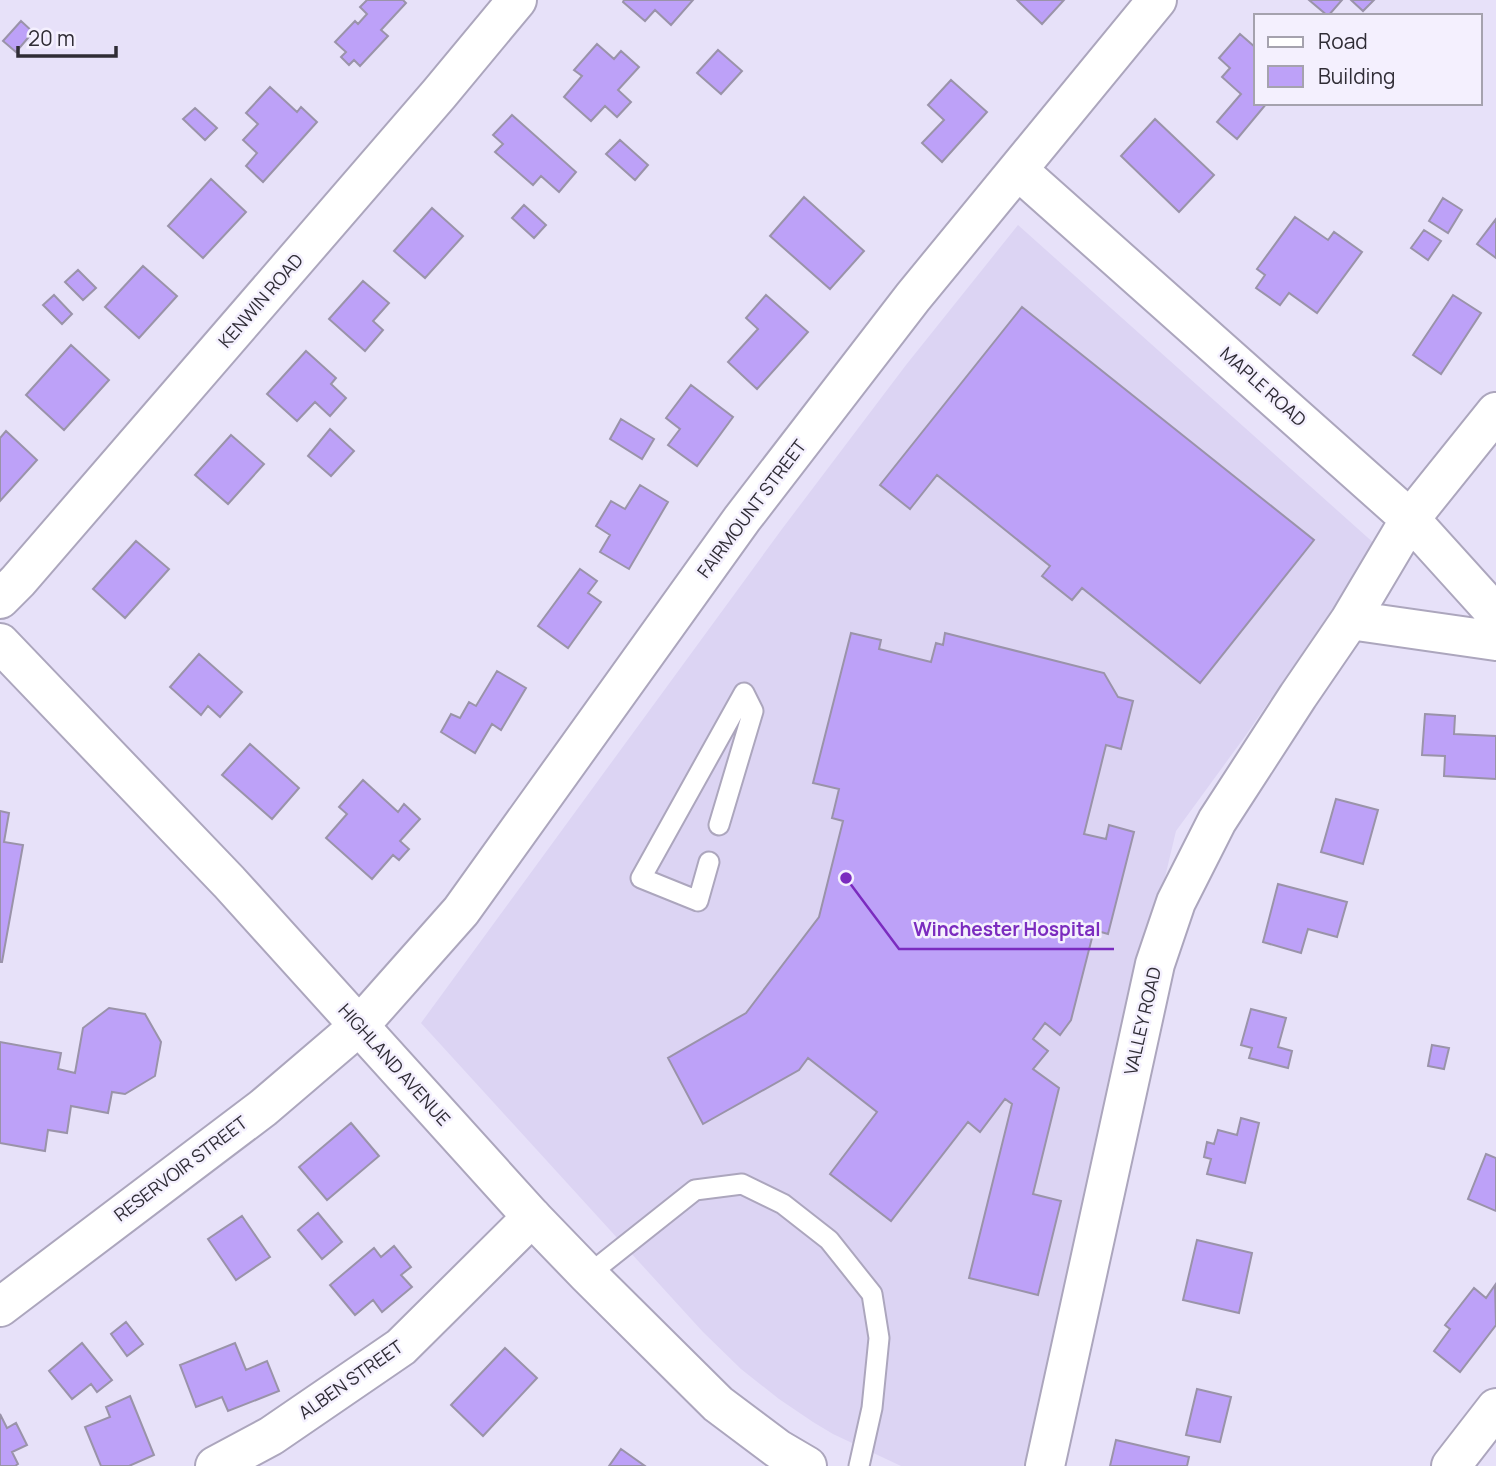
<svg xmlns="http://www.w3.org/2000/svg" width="1496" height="1466" font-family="Manrope,sans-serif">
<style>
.built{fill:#dcd4f3}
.building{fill:#bda1f8;stroke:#9a93a9;stroke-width:2}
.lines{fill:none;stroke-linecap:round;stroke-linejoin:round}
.lane-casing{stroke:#aca6bd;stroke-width:23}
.street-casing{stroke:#aca6bd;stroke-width:42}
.secondary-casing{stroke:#aca6bd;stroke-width:42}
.lane{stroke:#fff;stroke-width:19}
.street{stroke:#fff;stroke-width:38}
.secondary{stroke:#fff;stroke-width:38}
.labels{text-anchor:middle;stroke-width:5;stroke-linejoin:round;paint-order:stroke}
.street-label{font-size:18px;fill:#2f2c35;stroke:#f4f0fe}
.leader{fill:none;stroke:#7b2cbf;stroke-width:2.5}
.callout-dot{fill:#7b2cbf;stroke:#f4f0fe;stroke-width:2.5}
.callout-label{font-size:19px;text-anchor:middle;font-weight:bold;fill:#7b2cbf;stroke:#f4f0fe;stroke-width:5;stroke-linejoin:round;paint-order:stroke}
</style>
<rect width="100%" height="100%" fill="#e7e1f9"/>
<path class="built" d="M1018 225 1376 545 1246 735 1176 831 1025 1466H901L833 1434 813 1422 779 1399 741 1369 703 1332 421 1023 782 529 906 365Z"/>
<path class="building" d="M367 0H403L406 3 381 30 388 36 360 66 354 60 349 65 341 57 346 52 335 42 355 21 358 24 367 14 360 7Z
M624 0H693L671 25 655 10 645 21 623 2Z
M1017 0H1064L1042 24Z
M1309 0H1342L1328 16Z
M1351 0H1374L1363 11Z
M21 21 33 32 16 52 3 41Z
M1240 34 1256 48V103H1267L1237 139 1217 122 1241 94 1222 77 1230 68 1219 58Z
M597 44 614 59 621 51 639 67 618 90 631 102 617 117 605 106 591 121 564 97 582 76 574 70Z
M718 50 742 71 721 94 697 73Z
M951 80 987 112 942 162 922 143 944 120 928 105Z
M270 87 297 112 301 107 317 122 263 182 246 166 257 153 243 140 258 124 246 113Z
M195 108 217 128 205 140 183 119Z
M512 115 576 172 559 192 541 176 533 185 495 152 503 144 493 135Z
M1155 119 1214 175 1179 212 1121 156Z
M620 140 648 165 635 180 606 154Z
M211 179 246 212 203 258 168 226Z
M804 197 864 251 830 289 770 236Z
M1443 198 1462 210 1448 233 1429 221Z
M524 205 546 225 534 238 512 218Z
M432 208 463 236 425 278 394 251Z
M1295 217 1328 240 1334 232 1362 252 1317 313 1289 293 1280 305 1256 288 1265 275 1257 269Z
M1496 219V258L1477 244Z
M1424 230 1441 241 1428 260 1411 248Z
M143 266 177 296 139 338 105 307Z
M78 270 96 288 83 300 65 282Z
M363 281 389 303 373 321 383 330 365 351 329 319Z
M54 295 72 314 62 324 43 305Z
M766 295 808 332 757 389 728 362 758 329 746 318Z
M1453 295 1481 313 1441 374 1413 355Z
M1022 307 1314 540 1200 683 1082 588 1072 600 1042 576 1050 566 937 475 910 509 880 485Z
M71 345 109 380 64 430 26 395Z
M306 351 336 378 331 384 346 398 330 416 315 402 297 421 267 394Z
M691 385 733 417 697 466 668 445 680 429 666 418Z
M621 419 654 439 642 459 610 439Z
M330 429 354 451 331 476 308 456Z
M6 431 37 460 0 501V438Z
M231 435 264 464 228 504 195 475Z
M640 485 668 502 629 569 600 552 610 535 596 526 611 501 625 509Z
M136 541 169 569 125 618 93 589Z
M580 569 597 581 588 593 601 602 568 648 538 626Z
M851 633 881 640 879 649 931 662 936 643 943 645 945 633 1104 673 1118 697 1133 701 1121 749 1106 745 1084 834 1106 839 1109 825 1134 832 1108 934 1094 930 1071 1020 1060 1035 1045 1023 1033 1039 1048 1051 1033 1069 1059 1088 1033 1194 1061 1201 1038 1295 969 1278 1012 1104 1005 1099 980 1132 968 1122 891 1221 830 1174 877 1112 808 1058 799 1070 703 1124 668 1058 746 1013 819 917 843 821 832 818 839 789 813 783Z
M199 654 242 692 220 717 208 706 201 715 170 687Z
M497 671 526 688 501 730 492 724 475 753 441 732 451 714 460 718 469 702 476 706Z
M1425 714 1455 716 1454 734 1496 736V779L1444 776 1445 756 1422 755Z
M250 744 299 788 272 819 222 775Z
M363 780 398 812 404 804 420 819 400 841 409 849 399 860 393 855 372 879 326 838 347 814 339 807Z
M1336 799 1378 810 1363 864 1321 852Z
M0 811 9 813 4 842 23 845 2 962H0Z
M1278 884 1347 902 1337 937 1308 929 1301 953 1263 942Z
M109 1008 145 1014 161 1042 155 1076 125 1094 112 1092 108 1113 71 1106 67 1133 48 1130 45 1151 0 1143V1042L61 1053 58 1069 75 1073 83 1028Z
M1251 1009 1286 1018 1278 1047 1292 1051 1288 1068 1249 1058 1252 1048 1241 1045Z
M1432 1045 1449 1048 1444 1069 1428 1066Z
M1241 1118 1259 1123 1245 1183 1207 1174 1211 1159 1204 1157 1207 1142 1214 1144 1218 1130 1237 1135Z
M351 1123 379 1156 327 1200 299 1167Z
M1486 1154 1496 1158V1211L1468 1199Z
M318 1213 342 1242 322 1259 298 1230Z
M242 1216 270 1257 236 1280 208 1239Z
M1197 1240 1252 1253 1239 1313 1183 1300Z
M394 1246 411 1267 401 1275 412 1287 382 1312 373 1300 355 1315 330 1285 374 1248 381 1257Z
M1495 1285 1496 1325 1460 1372 1434 1351 1450 1329 1445 1325 1474 1288 1486 1298Z
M126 1322 143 1344 127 1356 111 1334Z
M82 1343 112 1380 97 1392 91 1384 72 1399 49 1371Z
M235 1343 246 1370 267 1361 279 1391 228 1411 222 1397 196 1407 180 1365Z
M505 1348 537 1378 483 1436 451 1405Z
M1197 1389 1231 1397 1220 1442 1186 1435Z
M130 1396 154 1455 129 1466H101L85 1427 110 1417 106 1407Z
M0 1414 7 1428 16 1423 27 1445 12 1452 18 1464 15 1466H0Z
M1116 1440 1189 1457 1187 1466H1110Z
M621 1449 645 1466H609Z"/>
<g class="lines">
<g class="lane-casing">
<path id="lane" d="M709 862 698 901 641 878 744 693 753 711 719 825
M588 1275 695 1190 742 1184 783 1204 829 1240 872 1294 879 1338 872 1408 859 1466"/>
</g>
<g class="street-casing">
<path id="street" d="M1019 171 1410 519 1496 614
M0 599 18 581 439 94 517 0
M1350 620 1410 519 1496 412
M0 1307 263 1108 359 1026 461 911 742 519 913 297 1157 0
M215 1466 271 1436 401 1347 532 1217
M1045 1466 1155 964 1176 902 1217 821 1298 696 1350 620 1496 641
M1451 1466 1496 1408"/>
</g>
<g class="secondary-casing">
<path id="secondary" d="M0 643 229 882 532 1217 588 1275 718 1404 778 1449 807 1466"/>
</g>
<use href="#lane" class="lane"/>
<use href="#street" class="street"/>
<use href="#secondary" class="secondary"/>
</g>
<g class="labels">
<g class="street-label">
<text transform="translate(261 301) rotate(-49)" y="6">KENWIN ROAD</text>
<text transform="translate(1263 387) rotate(42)" y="6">MAPLE ROAD</text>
<text transform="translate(752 509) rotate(-53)" y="6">FAIRMOUNT STREET</text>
<text transform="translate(1143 1021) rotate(-77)" y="6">VALLEY ROAD</text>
<text transform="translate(394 1065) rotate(48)" y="6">HIGHLAND AVENUE</text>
<text transform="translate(181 1169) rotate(-37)" y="6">RESERVOIR STREET</text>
<text transform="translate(351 1380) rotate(-35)" y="6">ALBEN STREET</text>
</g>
</g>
<path class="leader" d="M846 878L899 949H1114"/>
<circle class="callout-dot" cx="846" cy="878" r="7"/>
<g class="callout-label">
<text x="1007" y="936">Winchester Hospital</text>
</g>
<rect x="1254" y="14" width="228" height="91" fill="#f4f0fe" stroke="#a5a2ae" stroke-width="2"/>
<rect x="1268" y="37" width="35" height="10" fill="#ffffff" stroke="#a5a2ae" stroke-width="2"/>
<text x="1318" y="49" font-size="21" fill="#2f2c35">Road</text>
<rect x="1268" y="66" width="35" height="21" fill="#bda1f8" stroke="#a5a2ae" stroke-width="2"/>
<text x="1318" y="84" font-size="21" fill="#2f2c35">Building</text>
<path d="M18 46v10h98v-10" fill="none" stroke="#2f2c35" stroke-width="3.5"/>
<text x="28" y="46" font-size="21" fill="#2f2c35" stroke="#f4f0fe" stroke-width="5" paint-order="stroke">20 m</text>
</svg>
